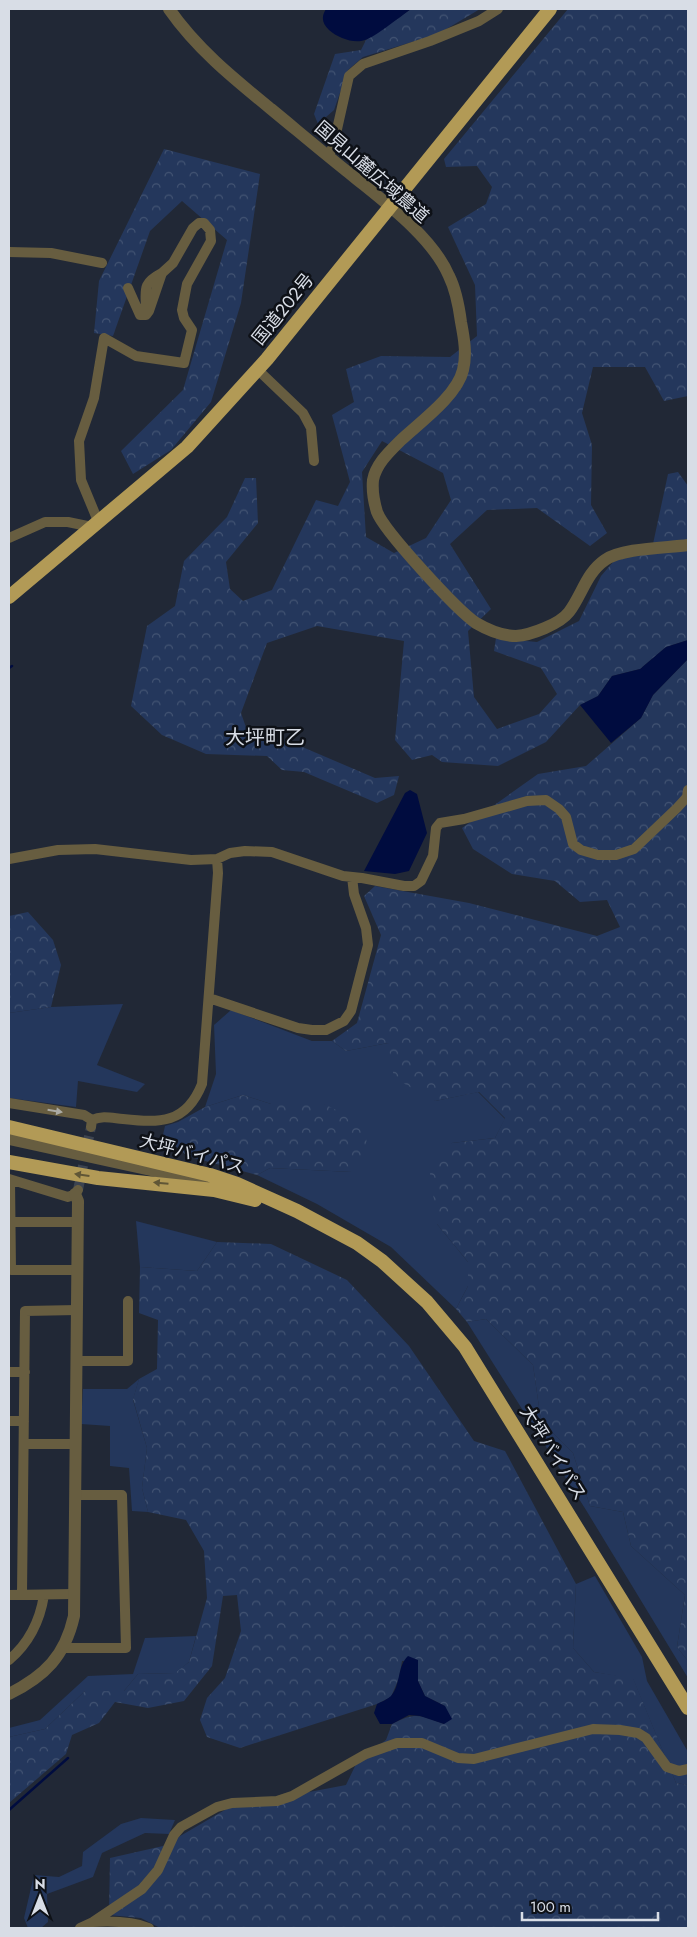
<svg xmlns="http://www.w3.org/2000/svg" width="697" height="1937" font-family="Jost,'Noto Sans JP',sans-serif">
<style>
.grass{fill:#24375c}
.forest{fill:url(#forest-crowns);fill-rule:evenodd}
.water{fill:#000c3f}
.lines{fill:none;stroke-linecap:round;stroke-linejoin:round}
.stream{stroke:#000c3f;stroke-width:2.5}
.minor-tunnel{stroke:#3c4350;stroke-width:10;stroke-dasharray:10 5;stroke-linecap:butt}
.minor{stroke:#675d40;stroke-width:10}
.tertiary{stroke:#675d40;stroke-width:12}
.trunk{stroke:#b29a56;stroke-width:14}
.oneway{fill:#abaaa4}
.oneway2{fill:#605636}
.labels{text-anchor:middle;stroke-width:5;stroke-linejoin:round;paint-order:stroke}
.street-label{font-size:18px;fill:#d8dde6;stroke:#0e1117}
.quarter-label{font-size:20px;fill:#d8dde6;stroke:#0e1117}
</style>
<defs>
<pattern id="forest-crowns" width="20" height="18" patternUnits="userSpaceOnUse" patternTransform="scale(1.25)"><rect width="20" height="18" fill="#24375c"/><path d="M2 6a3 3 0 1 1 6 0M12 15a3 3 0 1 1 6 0" fill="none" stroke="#435473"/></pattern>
</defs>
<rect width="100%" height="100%" fill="#212836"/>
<path class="grass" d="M123 1004 97 1065 145 1084 137 1092 78 1081 76 1107 9 1098V1013L51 1007Z
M231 1010 312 1041H332L346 1051 388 1043 435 1101 478 1092 505 1119 495 1138 452 1143 437 1224 468 1262V1286L456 1309 391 1247 317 1204 257 1175 270 1168 352 1172 324 1104H271L243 1095 205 1107 216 1074 214 1025Z
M136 1221 217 1242 197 1271 140 1267Z
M486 1319 533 1365 541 1421 573 1453 590 1506 623 1512 631 1546 685 1595 677 1647 688 1661V1678L586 1510 467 1322Z
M139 1379 133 1400 147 1448 142 1488 148 1512 132 1511 129 1468 110 1466V1426L81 1424 83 1389H127Z
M595 1576 642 1657 647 1681 688 1752V1785L676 1783 633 1679 594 1672 573 1648 576 1584Z
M196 1636 189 1662 176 1673 138 1674 124 1691H85L45 1729 9 1737V1728L40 1720 88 1676 133 1674 145 1638Z
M141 1818 175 1820 169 1834 145 1833 102 1853 93 1877 47 1894 48 1922 41 1928H28L24 1918 34 1875 59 1877 82 1866 83 1852 121 1824Z"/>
<path class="forest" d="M411 9H480L438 34 363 57 348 70 334 110 318 124 314 114 335 54 361 50 366 40Z
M568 9H688V396L664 401 645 367H593L582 413 592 445 591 505 607 533 590 546 537 508 487 510 450 544 491 609 468 631 474 697 497 729 539 714 557 694 541 668 494 651 496 638 537 642 579 621 601 576 626 547 653 544 668 474 678 472 688 486V640L666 647 640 669 612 676 598 696 580 705 546 742 498 766 442 762 432 755 412 760 395 740 404 641 317 626 267 643 241 713 250 739 286 740 375 778 399 776 394 795 377 803 304 772 282 770 267 756 206 754 162 735 131 706 147 626 175 606 184 561 227 517 245 478H256L258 523 226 562 230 589 243 601 272 590 316 500 338 506 350 482 332 415 354 402 346 369 381 356 450 357 477 336 475 285 448 227 486 204 492 187 477 166 446 167 444 159ZM382 441 443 473 451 500 426 538 394 553 366 537 362 472Z
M164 149 260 174 241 303 211 402 171 450 133 474 121 451 183 390 227 240 182 201 150 231 113 336 94 333 99 281Z
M688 659V1661L677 1647 685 1595 631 1546 623 1512 590 1506 573 1453 541 1421 533 1365 486 1319 467 1322 456 1309 468 1286V1262L437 1224 430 1173 452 1143 495 1138 505 1118 479 1092 435 1101 394 1078 388 1043 346 1051 332 1041 357 1023 381 935 364 896 375 886 469 903 597 936 620 927 607 900 580 902 555 881 512 874 473 849 462 828 538 774 586 766 641 718 653 695Z
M28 912 53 940 61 965 51 1007 9 1013V916Z
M243 1095 271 1104H324L365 1124 367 1146 365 1162 352 1172 270 1168 257 1175 187 1156 163 1135 165 1126 178 1122 205 1107Z
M217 1242 271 1244 347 1280 409 1346 474 1441 505 1451 576 1584 573 1648 594 1672 633 1678 676 1783 688 1785V1928H160L141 1918 109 1915 110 1858 163 1846 230 1807 346 1785 357 1762 386 1740 392 1724C416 1712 419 1715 444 1724L445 1706 425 1696 418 1681V1660L402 1661 399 1678 391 1697 377 1704 240 1748 207 1737 200 1720 207 1698 225 1678 241 1631 237 1595 223 1596 212 1666 184 1701 148 1708 115 1702 99 1723 72 1735 66 1754 9 1803V1737L45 1729 85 1691H124L138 1674 175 1673 189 1662 207 1598 204 1551 186 1520 148 1512 142 1488 147 1448 133 1399 139 1379 157 1369 158 1320 139 1313 140 1267 197 1271Z"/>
<path class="water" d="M326 9H411C401 16 375 37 365 40 354 44 338 38 329 30 322 23 321 17 326 9Z
M688 640V659L653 695 641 718 611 743 580 705 598 696 612 676 640 669 666 647Z
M410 790 417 794 427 833 409 871 395 874 364 871 405 793Z
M408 1656 418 1660V1681L425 1696 445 1706 452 1719 444 1724 420 1716 409 1715 392 1724H380L374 1713 377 1704C381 1702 388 1699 391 1696 401 1685 397 1666 408 1656Z"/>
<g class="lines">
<path class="stream" d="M9 668 12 666
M9 1810 68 1758"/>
<path class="minor-tunnel" d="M78 1190 91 1127"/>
<path class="minor" d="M328 156 333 147 349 76 363 64 430 41 479 21 498 9
M9 252 51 253 102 263
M146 311C146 290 141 284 162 273
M258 370 303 413 311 428 314 461
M98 521 81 480 79 441 94 398 104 338 136 356 184 363 192 330 184 318 182 310 187 284 211 241 210 230 204 223H199L193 228 173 263 162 273 149 311 146 315H140L128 288
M9 538 45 522H68L92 527
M9 859 58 850 95 849 191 860 217 859 230 853 245 851 272 852 343 876 362 878 404 886H414L421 881 433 856 436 828 440 823 464 819 527 801 546 800 559 809 566 817 573 844 581 850 598 855H616L634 849 677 808 687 797 688 790
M209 998 298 1028 312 1030H326L344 1021 351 1011 368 945 366 928 354 894 352 877
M9 1103 84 1115 92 1120 91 1127
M92 1120C102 1115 112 1118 123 1119 160 1123 186 1124 202 1084L218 873 217 859
M9 1179 68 1197 75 1194 78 1190
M10 1180 11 1270H77
M9 1222H78
M77 1361H128V1301
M9 1372H25
M9 1421H24
M24 1444H75
M22 1594 25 1311 77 1310
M9 1595 74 1594
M64 1648H126L122 1495H75
M9 1660C29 1643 40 1621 44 1595
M93 1922C111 1921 132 1921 149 1928
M80 1928 93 1922 142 1889 158 1870 174 1835 181 1827 217 1807 232 1803 277 1801 292 1796 366 1754 397 1743H422L458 1758 474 1759 593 1729 620 1730 638 1733 646 1738 667 1767 679 1771 688 1769"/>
<path class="tertiary" d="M169 9C197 49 233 78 271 109 299 132 326 155 354 177 386 203 433 238 449 276 456 290 459 307 461 322 464 338 467 354 463 370 457 396 419 423 400 441 389 452 376 464 373 480 372 490 374 502 377 512 384 531 457 610 476 623 488 630 502 636 516 636 531 635 560 624 569 612 582 595 586 573 605 560 622 548 666 548 688 545
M9 1139 224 1186
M9 1694C45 1676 65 1656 74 1616L78 1201 75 1194"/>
<path class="trunk" d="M9 597 187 447 267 359 550 9
M9 1127 210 1175 237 1184 297 1211 357 1243 382 1261 427 1302 465 1347 688 1708
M9 1162 98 1178 214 1190 255 1200"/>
</g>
<defs><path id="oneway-solid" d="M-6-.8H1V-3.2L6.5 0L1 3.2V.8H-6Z" transform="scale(1.25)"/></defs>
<use class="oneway" href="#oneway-solid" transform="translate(55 1111) rotate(9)"/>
<g class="oneway2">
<use href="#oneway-solid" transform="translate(82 1175) rotate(-172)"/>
<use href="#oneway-solid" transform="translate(161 1183) rotate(-175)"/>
</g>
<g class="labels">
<g class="street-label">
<text transform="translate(372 172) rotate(41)" y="6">国見山麓広域農道</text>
<text transform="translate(283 309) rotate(-51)" y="6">国道202号</text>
<text transform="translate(192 1154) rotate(15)" y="6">大坪バイパス</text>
<text transform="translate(553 1453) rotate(58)" y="6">大坪バイパス</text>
</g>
<g class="quarter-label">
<text x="265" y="744">大坪町乙</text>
</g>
</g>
<rect width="697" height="1937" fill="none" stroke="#d8dde6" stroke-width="20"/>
<g transform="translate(40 1897)" stroke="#0e1117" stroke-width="4" paint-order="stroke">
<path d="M0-4L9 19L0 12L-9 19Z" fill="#d8dde6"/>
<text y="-8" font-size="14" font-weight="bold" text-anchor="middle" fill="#d8dde6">N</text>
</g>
<path d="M522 1912v8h136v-8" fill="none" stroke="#d8dde6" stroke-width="2.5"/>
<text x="530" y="1912" font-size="15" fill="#d8dde6" stroke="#0e1117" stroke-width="4" paint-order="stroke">100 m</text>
</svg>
